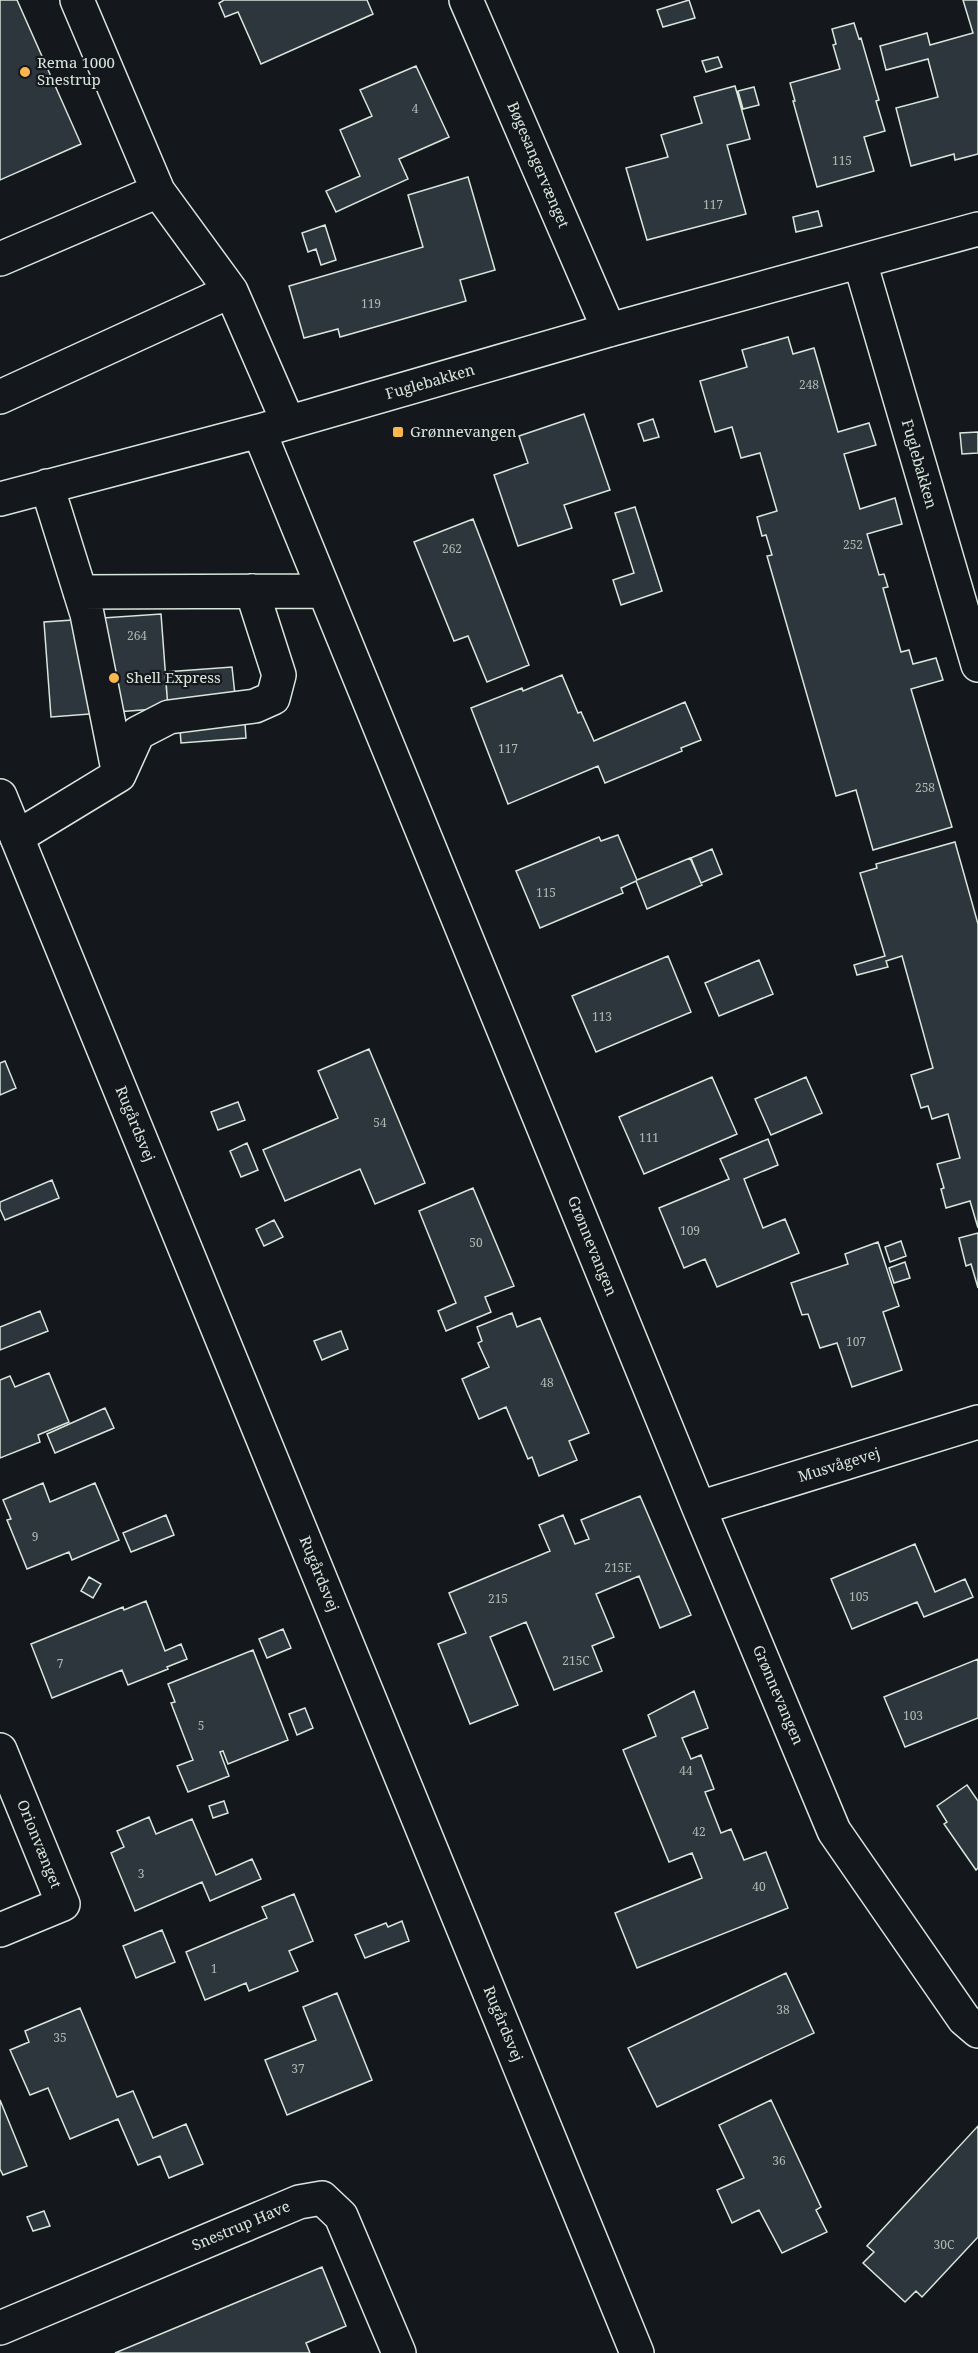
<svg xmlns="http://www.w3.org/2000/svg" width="978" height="2353" font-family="'Noto Serif',serif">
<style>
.building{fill:#2c363c;stroke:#d8e6dc;stroke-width:1.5}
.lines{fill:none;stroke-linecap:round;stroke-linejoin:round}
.minor-casing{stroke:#d8e6dc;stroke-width:36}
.major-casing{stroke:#d8e6dc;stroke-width:36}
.minor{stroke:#14181c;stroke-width:33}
.major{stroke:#14181c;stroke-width:33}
.poi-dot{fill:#ffb74d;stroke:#14181c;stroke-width:2}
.labels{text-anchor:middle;stroke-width:4.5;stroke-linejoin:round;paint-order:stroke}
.number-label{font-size:12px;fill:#adbab4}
.poi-label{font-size:15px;fill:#d8e6dc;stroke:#14181c;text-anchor:start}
.street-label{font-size:15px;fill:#d8e6dc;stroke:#14181c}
</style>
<rect width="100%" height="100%" fill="#14181c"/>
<path class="building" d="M0 0H17L81 144 0 180Z
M224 0H367L373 14 261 64 238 12 225 17 219 3Z
M689 0 695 18 663 27 657 10Z
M963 0H978V154L955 160 954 154 911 166 896 108 938 97 928 59 886 70 880 46 927 33 930 45 973 33Z
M854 23 859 39 861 38 879 100 876 101 885 131 864 137 874 171 817 187 793 101H795L790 83 840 69 833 45 836 44 832 29Z
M718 57 722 67 706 72 702 61Z
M416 66 449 137 399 159 408 179 336 212 326 191 360 176 340 130 372 116 360 90Z
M735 86 750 139 727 145 746 214 647 240 626 168 668 157 661 135 702 123 694 97Z
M754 87 759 105 743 109 738 91Z
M468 177 495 270 460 280 466 301 340 337 338 329 304 338 289 286 423 247 408 195Z
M818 211 822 226 796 232 793 217Z
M325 225 336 260 321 265 316 249 308 252 302 233Z
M788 337 793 354 814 348 838 432 869 423 876 445 844 454 860 509 895 498 902 524 867 534 879 575 884 574 888 587 883 588 901 652 909 650 913 664 936 658 943 680 911 689 952 827 873 850 856 790 836 796 767 556 772 555 766 535 762 536 757 517 777 511 760 453 741 458 732 427 715 432 700 381 747 367 742 350Z
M584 414 610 490 564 505 572 528 518 546 494 475 528 463 519 436Z
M653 419 659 437 644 441 638 424Z
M978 432V453L962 454 960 433Z
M635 507 662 591 621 605 613 580 634 573 615 513Z
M473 519 529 665 487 682 468 636 454 641 414 542Z
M161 614 168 708 51 717 44 622Z
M232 667 235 695 243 694 246 738 181 743 180 729 170 730 165 672Z
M562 675 578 713 581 712 594 741 685 702 701 740 681 748 682 751 605 783 598 766 508 804 471 708 522 688 523 691Z
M618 835 637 880 690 858 702 885 647 909 636 881 621 888 623 893 540 928 516 871 599 837 601 841Z
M955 842 978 924V1228L970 1201 946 1208 941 1189 944 1188 937 1164 960 1158 948 1114 932 1119 928 1106 921 1108 911 1075 933 1068 902 956 886 961 888 967 857 975 854 965 885 956 860 873 877 868 876 864Z
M712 849 722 874 701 883 691 858Z
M668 956 691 1012 596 1052 572 996Z
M759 960 773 994 719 1016 705 983Z
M369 1049 425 1183 375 1204 360 1169 285 1201 263 1150 338 1118 318 1071Z
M5 1061 16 1088 0 1095V1063Z
M712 1077 737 1134 644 1174 619 1117Z
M806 1077 822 1113 771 1135 755 1099Z
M238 1102 245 1120 218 1130 211 1112Z
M768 1139 778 1165 744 1179 763 1228 785 1219 799 1253 717 1287 705 1259 684 1268 659 1208 729 1179 720 1159Z
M247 1143 258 1170 241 1177 230 1151Z
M52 1180 59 1198 5 1220 0 1209V1202Z
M473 1188 514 1286 485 1297 491 1312 446 1331 438 1311 456 1303 419 1211Z
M274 1220 283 1237 264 1246 256 1229Z
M978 1233V1288L971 1264 966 1266 959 1238Z
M901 1241 906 1256 890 1262 885 1247Z
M878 1242 899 1306 883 1312 902 1370 852 1387 837 1343 820 1348 808 1314 802 1315 791 1283 848 1264 845 1254Z
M905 1262 910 1278 894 1283 889 1268Z
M40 1311 48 1331 0 1350V1327Z
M512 1313 517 1327 540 1318 589 1433 569 1441 577 1460 539 1476 532 1457 528 1459 506 1407 479 1419 462 1379 489 1367 478 1343 482 1341 477 1327Z
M341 1331 348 1349 322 1360 314 1341Z
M49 1373 69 1422 38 1435 40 1442 0 1458V1380L10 1376 15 1387Z
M105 1408 114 1428 55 1453 47 1434Z
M43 1483 50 1502 95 1483 119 1540 72 1560 69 1552 27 1569 7 1520 11 1519 3 1500Z
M640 1496 691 1615 660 1628 639 1576 596 1594 614 1637 592 1646 602 1671 554 1690 526 1622 490 1637 518 1705 470 1724 438 1644 466 1633 449 1593 550 1551 539 1525 563 1515 575 1544 589 1539 581 1520Z
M166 1515 174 1535 131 1552 123 1533Z
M915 1544 935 1592 965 1579 973 1597 924 1617 917 1602 852 1629 831 1579Z
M89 1577 101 1584 93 1598 81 1591Z
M146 1601 165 1651 181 1644 187 1659 167 1667 168 1669 128 1685 122 1670 52 1698 31 1644 123 1607 124 1610Z
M283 1629 291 1648 267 1658 259 1639Z
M253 1650 288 1740 228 1764 223 1751 220 1752 229 1776 188 1792 177 1766 193 1760 171 1703 175 1702 168 1684Z
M978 1659V1718L905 1747 884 1697Z
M694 1691 708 1728 682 1738 691 1759 701 1755 714 1789 705 1792 721 1833 731 1829 744 1860 766 1852 788 1908 637 1968 615 1913 702 1878 692 1853 669 1862 623 1750 656 1736 648 1715Z
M305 1708 313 1728 297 1735 289 1714Z
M967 1785 978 1801V1868L976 1870 944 1824 947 1822 937 1806Z
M224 1801 228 1813 213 1818 209 1806Z
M149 1817 156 1834 192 1819 216 1875 252 1859 261 1879 210 1901 202 1882 135 1911 111 1853 124 1847 117 1831Z
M294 1894 313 1941 289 1951 298 1971 249 1991 246 1983 205 2000 186 1952 267 1918 262 1907Z
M402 1921 409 1941 365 1958 355 1935 386 1923 388 1927Z
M162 1930 175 1962 136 1978 123 1946Z
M786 1973 814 2033 657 2107 628 2048Z
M337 1993 372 2080 287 2115 265 2060 316 2040 303 2007Z
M80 2008 117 2097 133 2091 153 2138 186 2124 203 2164 169 2178 160 2156 138 2165 118 2119 70 2139 48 2088 30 2095 10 2050 29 2042 25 2031Z
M0 2100 27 2166 3 2175 0 2169Z
M771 2100 821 2207 816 2210 827 2232 782 2253 759 2210 732 2223 717 2190 744 2178 719 2125Z
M978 2126V2237L922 2297 916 2291 905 2302 863 2263 874 2252 867 2246Z
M44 2211 50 2226 33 2231 27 2217Z
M322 2267 346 2326 306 2343 310 2353H115Z"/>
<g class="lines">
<g class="minor-casing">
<path id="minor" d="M77 0 158 191 231 291 288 422
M466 0 609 330
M0 259 158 191
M860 262 978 665
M0 397 231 291
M259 431 699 1508 834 1831 964 2019 978 2031
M0 499 259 431 609 330 978 229
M80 592 324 591
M119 775 138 733 169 717 255 706 273 698 279 675 252 591
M17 837 119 775 87 614 47 486
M699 1508 978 1422
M0 1750 63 1904 0 1930
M0 2328 299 2202 322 2198 341 2216 399 2353"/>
</g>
<g class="major-casing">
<path id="major" d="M0 796 637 2353"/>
</g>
<use href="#minor" class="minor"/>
<use href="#major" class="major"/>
</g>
<g class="poi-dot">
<circle cx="25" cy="72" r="6"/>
<rect x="392" y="426" width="12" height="12" rx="3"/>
<circle cx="114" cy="678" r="6"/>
</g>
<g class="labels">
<g class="number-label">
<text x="415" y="113">4</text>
<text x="842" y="165">115</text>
<text x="713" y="209">117</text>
<text x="371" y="308">119</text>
<text x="809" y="389">248</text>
<text x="853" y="549">252</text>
<text x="452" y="553">262</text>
<text x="137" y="640">264</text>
<text x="508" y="753">117</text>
<text x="925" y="792">258</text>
<text x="546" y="897">115</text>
<text x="602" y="1021">113</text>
<text x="380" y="1127">54</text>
<text x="649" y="1142">111</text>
<text x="690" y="1235">109</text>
<text x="476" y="1247">50</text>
<text x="856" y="1346">107</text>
<text x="547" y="1387">48</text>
<text x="35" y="1541">9</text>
<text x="618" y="1572">215E</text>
<text x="859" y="1601">105</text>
<text x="498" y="1603">215</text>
<text x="576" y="1665">215C</text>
<text x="60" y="1668">7</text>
<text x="913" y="1720">103</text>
<text x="201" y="1730">5</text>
<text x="686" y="1775">44</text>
<text x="699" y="1836">42</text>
<text x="141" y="1878">3</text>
<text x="759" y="1891">40</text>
<text x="214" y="1973">1</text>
<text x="783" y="2014">38</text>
<text x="60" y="2042">35</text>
<text x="298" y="2073">37</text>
<text x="779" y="2165">36</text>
<text x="944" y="2249">30C</text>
</g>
<g class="poi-label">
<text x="37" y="68">Rema 1000<tspan x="37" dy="17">Snestrup</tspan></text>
<text x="410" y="437">Grønnevangen</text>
<text x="126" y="683">Shell Express</text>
</g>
<g class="street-label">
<text transform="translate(538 165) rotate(67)" y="5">Bøgesangervænget</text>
<text transform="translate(430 382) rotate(-16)" y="5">Fuglebakken</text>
<text transform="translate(919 464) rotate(74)" y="5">Fuglebakken</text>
<text transform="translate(135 1124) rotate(68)" y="5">Rugårdsvej</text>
<text transform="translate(592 1246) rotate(68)" y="5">Grønnevangen</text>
<text transform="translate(839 1465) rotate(-17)" y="5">Musvågevej</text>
<text transform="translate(319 1574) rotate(68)" y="5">Rugårdsvej</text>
<text transform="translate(778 1695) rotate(67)" y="5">Grønnevangen</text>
<text transform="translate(39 1844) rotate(68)" y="5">Orionvænget</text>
<text transform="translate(503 2024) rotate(68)" y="5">Rugårdsvej</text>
<text transform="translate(241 2226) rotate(-23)" y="5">Snestrup Have</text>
</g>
</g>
</svg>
